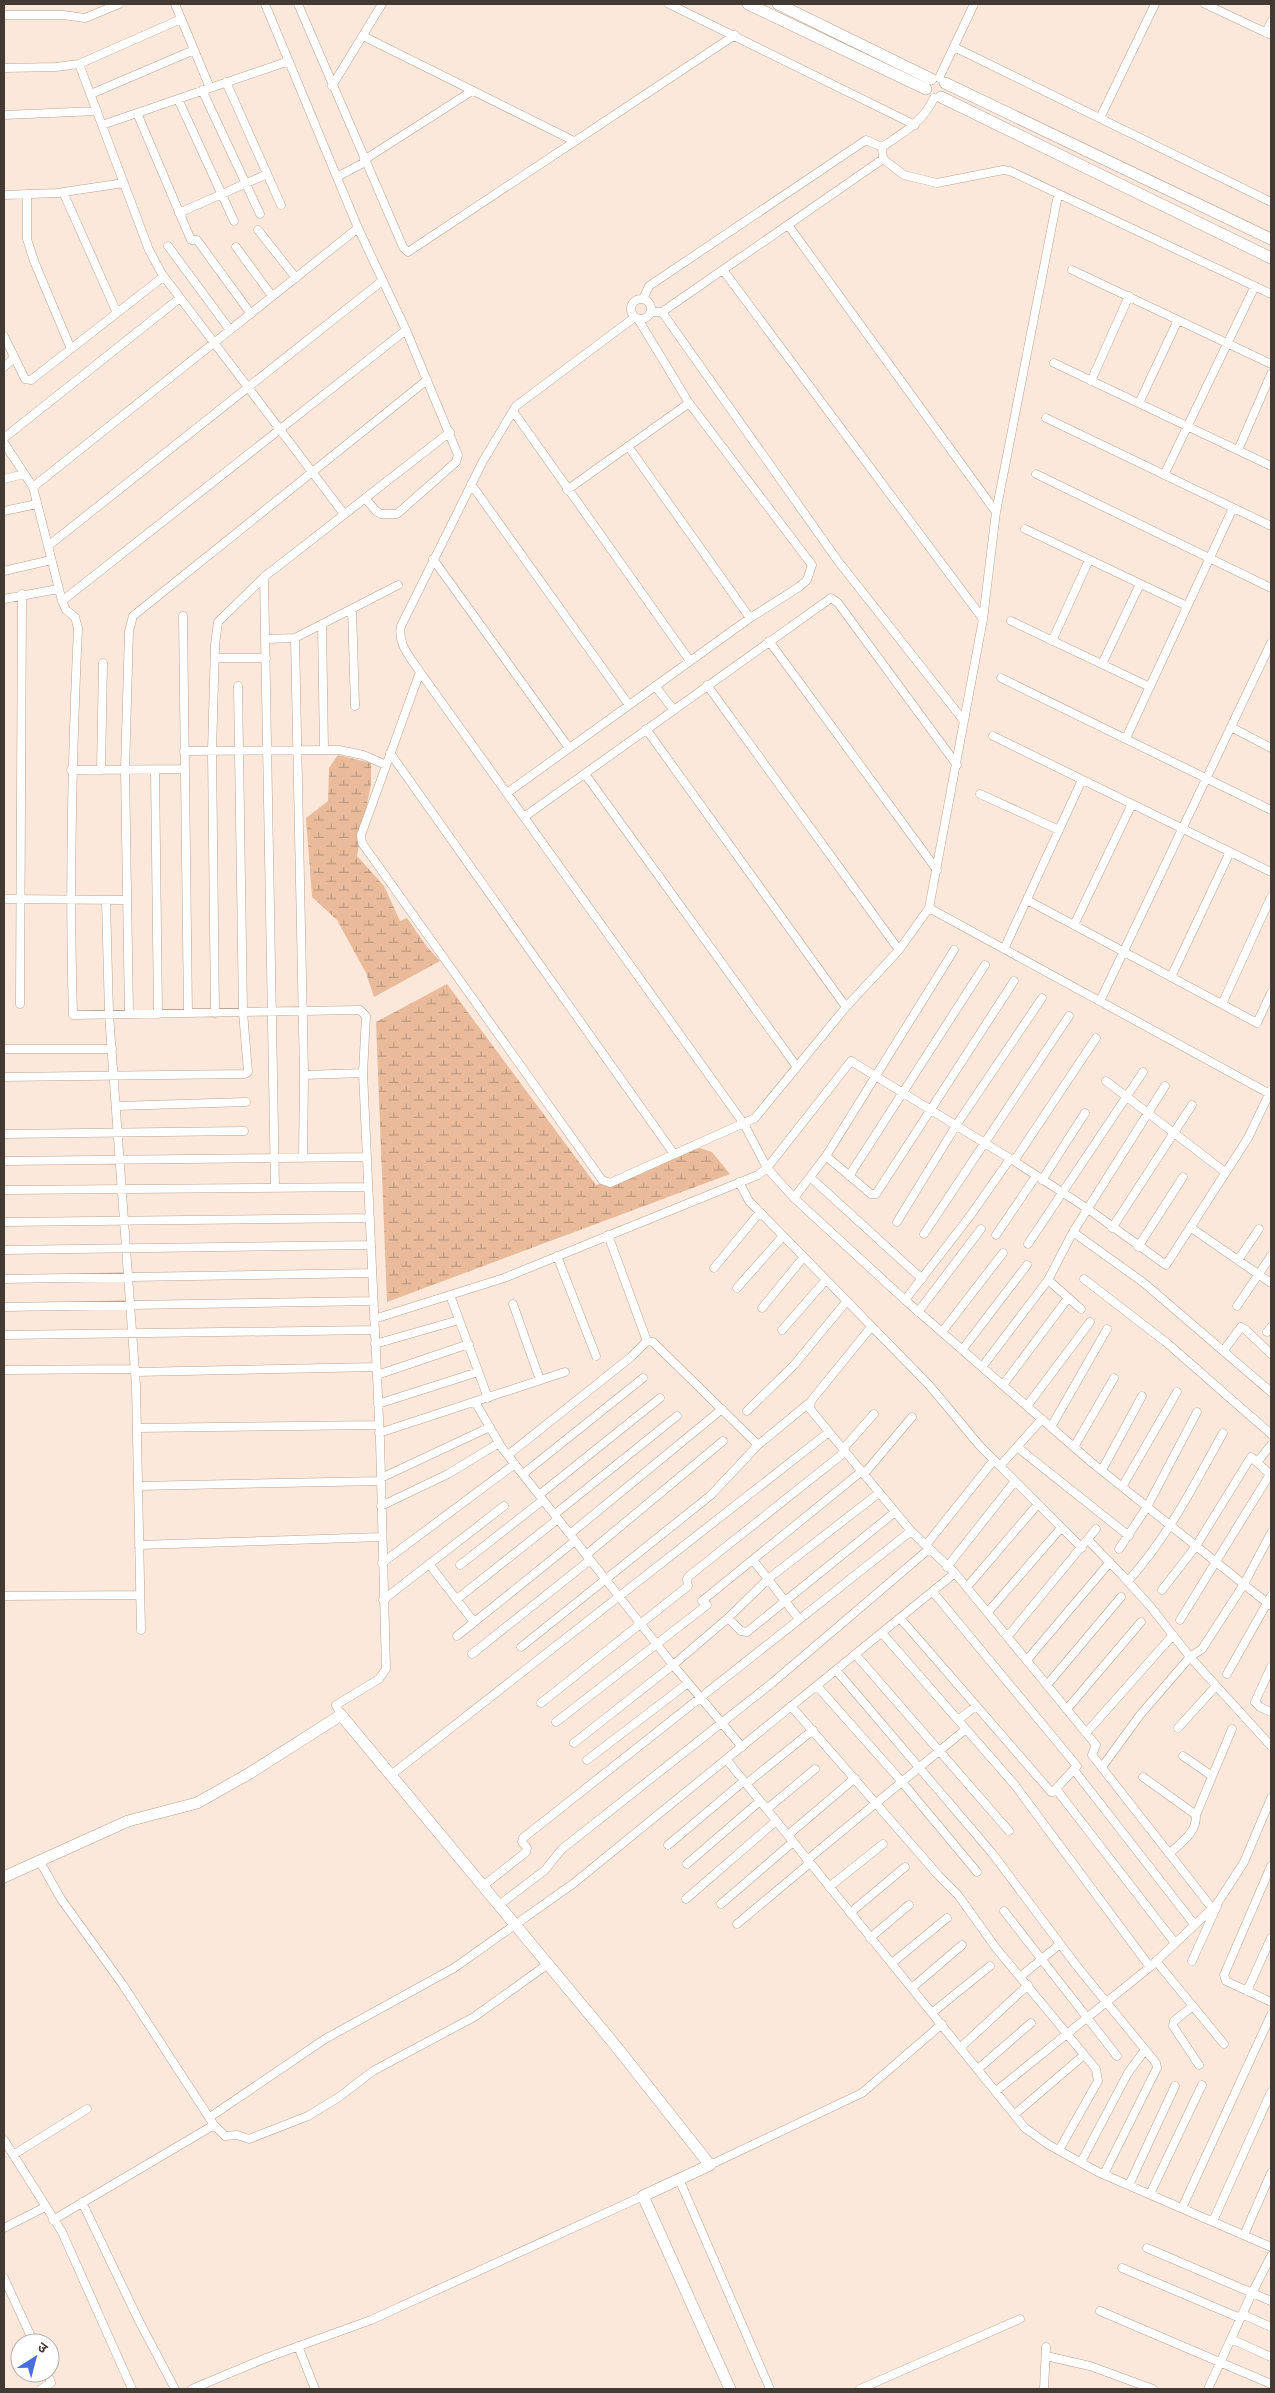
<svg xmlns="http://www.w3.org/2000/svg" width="1275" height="2393" font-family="'Roboto Condensed','Noto Sans Devanagari',sans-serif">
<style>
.wetland{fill:url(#wetland-marsh)}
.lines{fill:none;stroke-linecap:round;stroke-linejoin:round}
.street-casing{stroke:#baa393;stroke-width:9}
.secondary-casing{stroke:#baa393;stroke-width:12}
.street{stroke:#fff;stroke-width:8}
.secondary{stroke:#fff;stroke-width:11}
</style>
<defs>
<pattern id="wetland-marsh" width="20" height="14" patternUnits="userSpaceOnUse" patternTransform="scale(1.25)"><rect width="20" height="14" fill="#e9bb9b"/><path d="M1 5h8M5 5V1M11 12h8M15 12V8" fill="none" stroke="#be997f"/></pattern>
</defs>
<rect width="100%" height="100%" fill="#fbe8da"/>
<path class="wetland" d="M338 755 371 763V784L357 856 384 886 400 921 407 918 427 947 440 961 374 997 366 973 337 920 312 897 306 818 328 801 329 768Z
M447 984 596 1185 700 1148 712 1152 730 1174 387 1302 376 1022Z"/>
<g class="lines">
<g class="street-casing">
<path id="street" d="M175 4 210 88
M265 4 358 228 406 330 458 455 456 462 397 514H381L376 511 365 498
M298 4 403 247 408 252 735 35
M669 4 915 125
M1205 4 1271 35
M4 15H63L85 18 119 4
M1266 33 1271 22
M363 36 574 141
M954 47 1271 202
M79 64 149 250 162 274 344 514
M4 68 56 67 79 64 181 19
M939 78 974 4
M226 82 281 205
M332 86 382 4
M202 90 260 214
M91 94 194 50
M934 98C923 122 903 133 882 147L883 159 904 175 937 183 1003 170 1010 171 1271 294
M178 99 234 221
M137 113 191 240H197L251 314
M4 115 97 111
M1100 118 1155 4
M102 125 289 61
M364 160 472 91
M337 177 365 162
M63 192 117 313
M27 194V239L34 261 71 349
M4 195 57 193 124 183
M179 213 267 174
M788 225 996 512
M258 230 296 278
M168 246 230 330
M236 247 272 296
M723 270 983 619
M1072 270 1271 364
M631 309a10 10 0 1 1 20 0a10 10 0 1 1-20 0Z
M643 299 649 286 866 140 882 147
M651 312H662L838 561 964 721
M662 312 883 159
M635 317 516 406 483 461 401 626C397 644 411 658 420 672L744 1124 767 1168 794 1198 905 1300 1091 1462 1271 1606
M4 336 25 379 31 380 163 277
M1054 363 1271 466
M4 367 14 358
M1091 381 1129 296
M1139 403 1178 320
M513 411 690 661
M1046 418 1271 526
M4 438 180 298
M4 443 33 487 62 601 66 610 75 617 78 628C72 757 69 885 73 1015L360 1010 366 1016 363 1073 380 1440 386 1669 379 1679 336 1705 341 1715
M628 446 750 618
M1238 450 1271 374
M1036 474 1271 588
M1164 475 1255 286
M4 479 24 474
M471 484 629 705
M33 487 358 228
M567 490 689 403
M4 511 37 504
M1025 529 1187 606
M48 546 382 281
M433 559 569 748
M4 571 51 560
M264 577 275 1188
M4 599 58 589
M62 601 406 330
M352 609 355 706
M183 616 188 1013
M1011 621 1150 687
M322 624 324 750
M295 638 304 1075 303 1158
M265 639 295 638 398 585
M769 641 937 870
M1052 641 1089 560
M217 658H266
M1102 664 1140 584
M420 672 361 835 362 843 602 1180 610 1183 755 1118 846 1007 899 950 929 908 983 619 996 512 1058 195
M1001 678 1271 810
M707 685 899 950
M655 686 673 709
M1231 727 1271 748
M646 729 846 1007
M993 736 1271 872
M1126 738 1233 508
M184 751 339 750 363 755 386 765
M390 753 674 1154
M71 770 184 769
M101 770 103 663
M155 770 158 1014
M585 774 797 1067
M507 793 750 618 799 587 807 580 812 565 689 403 638 319
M980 794 1059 830
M524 817 831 598 838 603 957 765
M4 899 127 900
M106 900 109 1014 136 1386 141 1630
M1027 900 1257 1023 1271 993
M929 908 1270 1094
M1074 925 1132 804
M1004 949 1082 780
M1171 977 1230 852
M1100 1001 1271 643
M20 1004 22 594
M1222 1004 1271 897
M215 1013 212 751 215 645 218 622 264 577 450 432
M129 1014 125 770 129 631 133 616 427 380
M4 1049H112
M304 1075 363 1073
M4 1077 245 1074 248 1072 243 1012 238 686
M1106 1081 1225 1172
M117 1106 246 1102
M4 1134 244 1131
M826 1156 871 1194H876L1014 981
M4 1161 367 1157
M1014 1161 1096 1038
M849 1176 985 965
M810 1177 922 1279
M1042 1180 1085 1113
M739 1182 749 1201 929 1385 980 1446 1082 1548
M4 1190 368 1187
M794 1198 826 1156 954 950
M4 1222 370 1218
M897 1222 957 1124 1042 998
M1190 1227 1271 1283
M1112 1228 1192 1105
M1073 1232 1144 1283 1271 1392
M924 1234 1069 1016
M608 1235 647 1341
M996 1235 1036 1176
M1028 1244 1143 1072
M1138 1247 1183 1177
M4 1250 371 1245
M557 1256 596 1356
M1238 1260 1259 1229
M714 1268 760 1212
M4 1279 372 1273
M1084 1279 1167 1343 1271 1434
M1048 1280 1081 1309
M737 1288 783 1236
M450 1295 488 1398
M905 1300 970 1216 1010 1159
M513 1304 540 1380
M1237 1306 1271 1256
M4 1307 373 1301
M762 1308 803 1258
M918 1312 981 1229
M374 1319 504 1278 758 1175 767 1168 851 1061 1014 1161 1088 1209 1166 1265 1248 1138 1271 1090
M871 1327 811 1401 810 1409 911 1531 955 1573 1096 1745 1092 1755 1212 1908
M782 1330 825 1281
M942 1332 1003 1253
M1267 1332 1271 1327
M4 1335 375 1330
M647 1341 653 1342 758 1445
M375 1344 459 1320
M962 1350 1027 1265
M1224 1350 1241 1327 1246 1330 1271 1354
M982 1367 1048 1280 1073 1232 1165 1086
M4 1370 135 1369
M135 1372 376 1367
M377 1375 469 1344
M1003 1385 1068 1298
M475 1402 502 1448 673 1665 742 1747
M378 1404 478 1372
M1027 1406 1090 1322
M747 1411 794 1365 846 1302
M1051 1427 1107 1329
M137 1428 379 1425
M379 1433 565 1372
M1017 1447 1129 1536
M1074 1447 1114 1378
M843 1449 874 1414
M508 1455 631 1357 647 1341
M1258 1461 1271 1445
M1000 1466 1042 1419
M1102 1470 1142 1396
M523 1474 643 1378
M864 1474 912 1417
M381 1478 490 1427
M138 1486 381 1481
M1122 1487 1177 1392
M539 1495 660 1398
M381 1506 448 1474 499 1443
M555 1514 677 1416
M570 1534 722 1409
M1088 1540 1121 1574 1150 1606 1190 1657 1271 1746
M139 1545 382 1537
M926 1545 994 1460
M1119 1549 1147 1507 1197 1412
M586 1555 723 1441
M753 1560 799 1619
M382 1563 515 1464
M429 1564 474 1622
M460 1565 543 1500
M947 1567 1015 1481
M1128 1581C1168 1537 1194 1485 1223 1433
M967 1587 1038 1504
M1162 1590 1196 1546 1251 1457 1271 1475
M4 1596 140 1595
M457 1599 558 1519
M383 1600 504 1506
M988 1612 1061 1528
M728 1618 741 1631 747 1632 895 1512
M900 1618 1051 1792H1053L1077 1766 933 1592
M1180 1620 1270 1474
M882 1633 1014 1784 1150 1967
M457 1636 575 1541
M1008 1636 1096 1529
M521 1647 711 1495 758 1445 809 1403
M472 1654 590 1560
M855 1654 1009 1831
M1027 1660 1110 1562
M1271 1667 1255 1702 1260 1707 1271 1712
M836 1670 992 1853 1076 1965 1156 2063 1157 2068 1104 2174
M1227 1674 1271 1596
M1047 1685 1121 1597
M817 1686 902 1782 977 1872
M541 1703 688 1586 687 1579 689 1576 845 1452
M791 1706 939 1876 958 1895 996 1948 1096 2069 1098 2081 1059 2150
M1067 1709 1141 1622
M958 1720 976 1706
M556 1722 707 1605 702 1601 862 1471
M1178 1728 1216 1686
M1086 1733 1173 1635
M574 1743 673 1665 728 1618 768 1579 879 1493
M1183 1756 1212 1776
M726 1759 1025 2128 1049 2145 1098 2172 1271 2247
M587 1760 688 1683
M1102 1767 1140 1715 1190 1657 1202 1649 1244 1584 1271 1533
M1074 1770 1194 1924
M391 1775 829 1432
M1143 1777 1196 1815
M746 1784 813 1730
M1056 1789 1175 1943
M767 1809 815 1769
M788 1835 855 1778
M668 1845 744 1781
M1169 1854C1180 1843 1197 1833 1196 1815L1232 1729
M39 1860 61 1899 123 1985 214 2125 225 2136 237 2135 249 2139 308 2116 339 2097 373 2071 474 2017 548 1964
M807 1860 966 1729
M687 1864 760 1801
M1271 1866 1224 1975 1226 1981 1271 2002
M483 1886 526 1852 527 1848 522 1842 523 1838 911 1531
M829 1887 883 1844
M686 1899 776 1821
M721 1904 793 1842
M499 1905 545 1870 562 1849 772 1683 929 1549
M1004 1911 1117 2056
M850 1913 905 1867
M737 1924 810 1863
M870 1938 909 1905
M1156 1961 1224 2044
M1192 1961 1217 1906
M892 1963 947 1918
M1020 1977 1060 1944
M913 1987 962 1945
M1247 1991 1271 1938
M1193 2006 1174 2021 1173 2026 1199 2065
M933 2012 990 1966
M961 2047 1028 1985
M978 2069 1031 2023
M996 2091 1150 1967 1217 1904 1244 1862 1271 1798
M1015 2114 1084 2055
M210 2117 325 2039 454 1968 574 1883 955 1573
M4 2140 62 2232 132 2389
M13 2155 87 2109
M1081 2162 1128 2073 1145 2050
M710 2165 862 2093 942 2024
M679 2179 770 2389
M1129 2185 1175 2086
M1150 2194 1202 2085
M82 2202 139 2321 175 2389
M1182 2208 1271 2015
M53 2220 214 2125
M1213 2221 1271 2092
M4 2228 45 2207
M1244 2235 1271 2173
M1147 2248 1271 2301
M1122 2268 1240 2318
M4 2278 34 2343
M1100 2311 1271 2384
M1242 2314 1271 2327
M1231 2339 1271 2357
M298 2346 315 2389
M1046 2356 1090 2366 1153 2389
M41 2389 51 2383 47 2373
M192 2389 266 2358 371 2320 643 2196
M860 2389 1020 2319
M1044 2389 1046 2347
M1208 2389 1252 2293 1271 2256"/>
</g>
<g class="secondary-casing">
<path id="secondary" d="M748 4 926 89
M778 4 931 79
M945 83 1271 239
M941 97 1271 258
M4 1877 128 1821 197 1803 250 1773 341 1715 615 2045 710 2165 643 2196 730 2389"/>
</g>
<use href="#street" class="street"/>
<use href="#secondary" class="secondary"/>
</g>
<rect width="1275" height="2393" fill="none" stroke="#433933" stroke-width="10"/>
<g transform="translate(35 2358) rotate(36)"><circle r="24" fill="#ffffff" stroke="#b4b0ad"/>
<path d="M0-4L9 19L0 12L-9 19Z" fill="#486de0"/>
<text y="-8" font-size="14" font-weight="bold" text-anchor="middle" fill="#433933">उ</text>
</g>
</svg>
